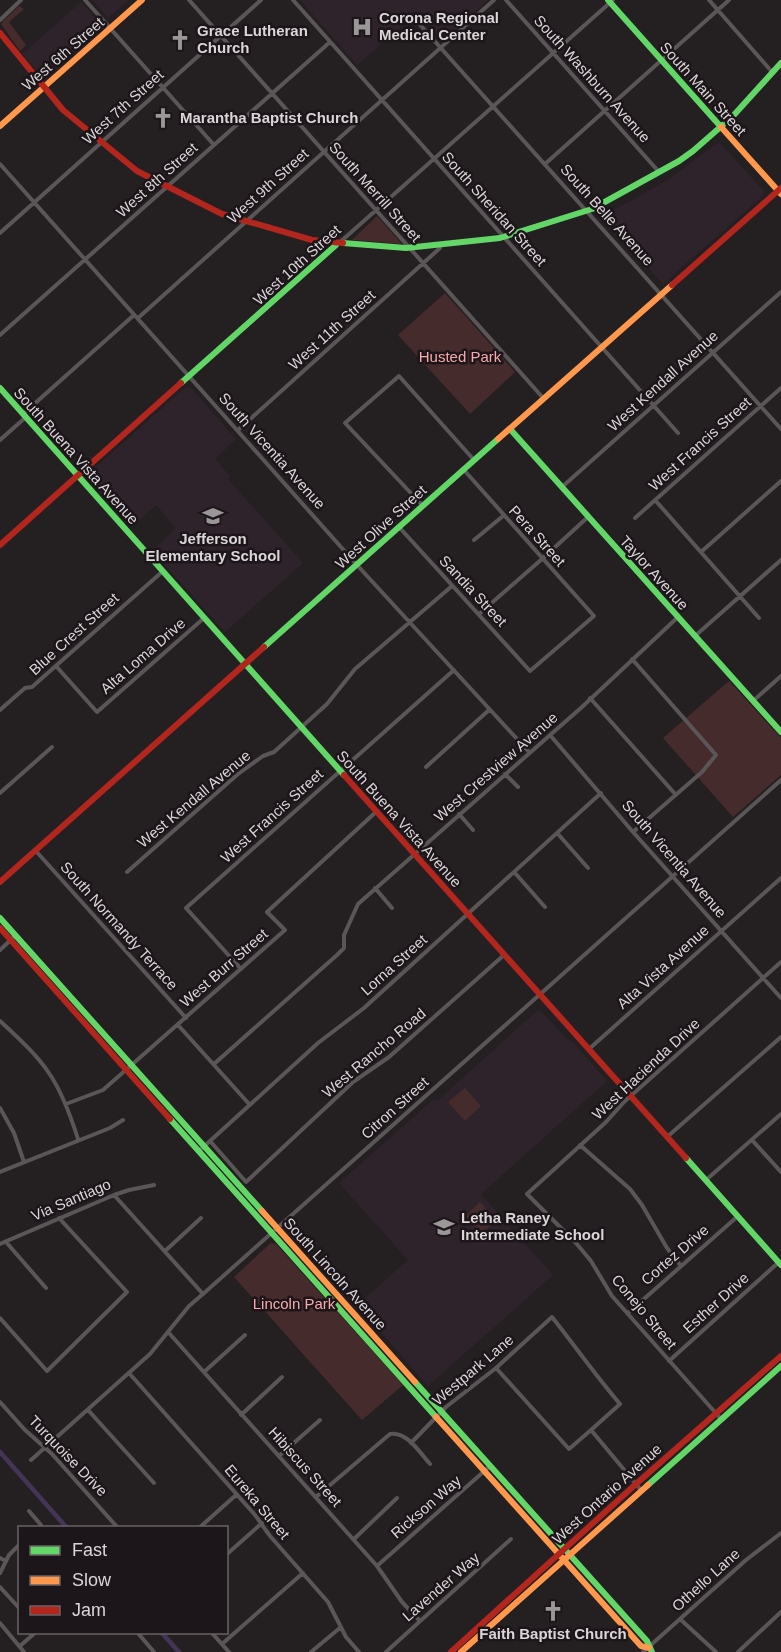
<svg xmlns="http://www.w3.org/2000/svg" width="781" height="1652" font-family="Arial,sans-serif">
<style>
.built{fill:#2e232a}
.green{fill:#452b2c}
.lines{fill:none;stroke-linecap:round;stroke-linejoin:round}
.canal{stroke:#443456;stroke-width:4.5}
.street{stroke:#5a5658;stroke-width:4}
.fast{stroke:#63d668;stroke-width:6}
.slow{stroke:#ff974d;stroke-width:6}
.jam{stroke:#b3261e;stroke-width:6}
.labels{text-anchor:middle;stroke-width:5;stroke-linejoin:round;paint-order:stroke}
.poi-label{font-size:15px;font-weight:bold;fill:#dbd5d8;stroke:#1c1519;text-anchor:start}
.street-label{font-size:15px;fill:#dbd5d8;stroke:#1c1519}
.park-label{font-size:15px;fill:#f9a9aa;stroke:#1c1519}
</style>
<rect width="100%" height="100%" fill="#242022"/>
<path class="built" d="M92 0H129L108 18Z
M300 0H488L443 41 417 13 357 65Z
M81 2 101 24 100 29 43 78 22 54Z
M719 142 764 191V195L663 284 602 216 636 198 669 179Z
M186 387 191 388 236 439 215 459 230 476 228 479 303 563 225 632 152 551 176 528 156 505 131 527 88 477V474Z
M539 1009 567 1039 575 1044 607 1081 481 1194 553 1275 428 1386 357 1305 408 1260 339 1183 434 1099 437 1101Z"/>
<path class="green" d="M19 6 24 9 9 22 26 45 20 51 1 24 3 21Z
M377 216 402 244 352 240Z
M445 293 515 372 470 414 398 335Z
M729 681 781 738V775L733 817 663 738Z
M465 1088 481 1106 465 1121 448 1102Z
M480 1202 497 1220 481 1234 465 1216Z
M271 1243 276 1244 403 1385 362 1420 234 1277Z"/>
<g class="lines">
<path class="canal" d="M0 1452 67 1528
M161 1632 179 1652"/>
<path class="street" d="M85 0 214 145
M189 0 544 399
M293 0 678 433
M506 0 659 172
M709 0 773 73
M414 18 781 429
M0 20 21 0
M0 164 357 565 529 752
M545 164 729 0
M0 233 261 0
M339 243 613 0
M138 318 494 0
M0 335 330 42
M23 414 134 315
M238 430 440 248
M0 440 26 417
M562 487 781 292
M655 500 759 618
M423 506 345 423 399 376 474 460
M635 518 781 388
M399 527 530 671 594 616 464 470
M474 540 503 516
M701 552 781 481
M479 614 542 559 588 517
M695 636 781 560
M632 659 716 755 702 772 633 832
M56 666 97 712 204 618
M590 698 676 795
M753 701 781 676
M0 710 25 688 32 687 163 571
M550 735 633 832 781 998
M426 767 489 710
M505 774 518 787
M0 793 52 747
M459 814 473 830
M558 834 588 868
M35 850 186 1018
M127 872 238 774 263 756 274 752 327 704 355 669 452 586
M515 873 545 907
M375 888 392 908
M0 950 16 935
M241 969 186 908 454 670
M0 1021C46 1063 59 1079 78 1139
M178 1025 250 1105
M589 1049 781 878
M214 1064 337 955 344 948V935L358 904 582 707 678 617
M66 1104 103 1090 285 930 267 912 377 811
M0 1108 14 1133 24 1162
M667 1137 781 1037
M752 1140 781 1172
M210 1141 246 1182 353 1082 389 1057 504 955
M580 1145 630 1189 642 1205 667 1248 681 1266
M199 1151 318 1043 364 1008 601 793
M0 1172 110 1128 123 1120
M706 1180 781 1114
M114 1195 203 1294
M6 1242 46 1288
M0 1244 114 1195 129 1190 154 1185
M165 1251 201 1218
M628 1313 738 1216
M0 1318 47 1371 127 1292 59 1218
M169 1333 377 1566 402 1602 420 1621
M669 1361 779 1262
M496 1368 569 1449 591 1430 641 1490
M204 1372 245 1335
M129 1373 255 1515 270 1536 328 1602 346 1637 359 1652
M0 1402 25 1430 52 1454 118 1528
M88 1410 154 1483
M241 1415 282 1377
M721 1419 612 1296 591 1261 576 1243 527 1194 606 1122 625 1101 781 962
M411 1443 446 1407 496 1368 552 1317C575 1346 596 1376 620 1404L591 1430
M279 1456 320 1420
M31 1460 150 1354 189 1306 203 1294 781 780
M316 1497 390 1434C407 1431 420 1453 430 1464
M29 1511 41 1525
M199 1528 236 1495
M354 1539 397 1498
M226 1555 262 1523
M0 1558 6 1561
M377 1566 490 1466
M0 1573 9 1555 20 1544
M0 1587 20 1609
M680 1619 716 1652
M0 1623 24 1652
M137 1632 154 1652
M211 1632 229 1652
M222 1644 303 1573
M20 1646 36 1632
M311 1652 341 1627
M386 1652 511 1539
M643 1652 746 1560 781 1533
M738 1652 781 1612"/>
<path class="fast" d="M608 0 721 127
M343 243 406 248 500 238 592 209 679 161 693 151 733 116 781 63
M181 383 336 245
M0 388 344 775
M510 429 781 732
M264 647 498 439
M0 918 262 1211
M170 1119 436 1417
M686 1158 781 1265
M415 1382 647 1641 652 1652
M648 1485 781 1366"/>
<path class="slow" d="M0 126 142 0
M721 127 781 194
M498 439 672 285
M262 1211 415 1382
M436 1417 641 1646 649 1648
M461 1652 648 1485"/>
<path class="jam" d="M0 33 63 110 137 171 222 214 312 240 343 243
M672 285 781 188
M0 545 181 383
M344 775 686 1158
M0 882 264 647
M0 928 170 1119
M451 1652 636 1484 781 1356"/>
</g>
<defs>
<g id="hospital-bare" transform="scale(1.62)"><path d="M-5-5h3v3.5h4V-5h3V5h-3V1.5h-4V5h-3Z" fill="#9b9698" stroke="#1c1519" stroke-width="2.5" paint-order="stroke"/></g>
<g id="church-bare" transform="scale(1.62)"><path d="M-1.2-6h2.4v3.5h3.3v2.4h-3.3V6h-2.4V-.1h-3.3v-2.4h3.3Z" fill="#9b9698" stroke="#1c1519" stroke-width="2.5" paint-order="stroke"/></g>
<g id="school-bare" transform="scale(1.62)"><path d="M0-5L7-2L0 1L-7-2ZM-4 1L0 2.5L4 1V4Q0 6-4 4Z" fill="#9b9698" stroke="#1c1519" stroke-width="2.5" paint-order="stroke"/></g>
</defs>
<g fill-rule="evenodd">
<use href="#hospital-bare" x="362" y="27"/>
<use href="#church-bare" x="180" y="40"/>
<use href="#church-bare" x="163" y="118"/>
<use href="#school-bare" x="213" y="516"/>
<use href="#school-bare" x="444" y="1227"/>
<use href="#church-bare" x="553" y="1611"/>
</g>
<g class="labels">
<g class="poi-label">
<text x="379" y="23">Corona Regional<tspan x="379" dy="17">Medical Center</tspan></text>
<text x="197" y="36">Grace Lutheran<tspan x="197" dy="17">Church</tspan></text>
<text x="180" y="123">Marantha Baptist Church</text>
<text x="213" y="544" text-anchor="middle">Jefferson<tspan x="213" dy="17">Elementary School</tspan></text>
<text x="461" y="1223">Letha Raney<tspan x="461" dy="17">Intermediate School</tspan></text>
<text x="553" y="1639" text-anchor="middle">Faith Baptist Church</text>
</g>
<g class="street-label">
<text transform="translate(63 54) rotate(-41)" y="5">West 6th Street</text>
<text transform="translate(592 79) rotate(48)" y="5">South Washburn Avenue</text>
<text transform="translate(703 89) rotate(48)" y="5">South Main Street</text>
<text transform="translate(123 107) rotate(-42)" y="5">West 7th Street</text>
<text transform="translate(157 180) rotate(-42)" y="5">West 8th Street</text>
<text transform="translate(268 186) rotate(-42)" y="5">West 9th Street</text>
<text transform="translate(375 192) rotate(48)" y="5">South Merrill Street</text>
<text transform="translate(494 209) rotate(48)" y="5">South Sheridan Street</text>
<text transform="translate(607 215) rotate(48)" y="5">South Belle Avenue</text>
<text transform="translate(297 265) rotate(-42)" y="5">West 10th Street</text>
<text transform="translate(332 330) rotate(-42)" y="5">West 11th Street</text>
<text transform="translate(663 381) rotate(-42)" y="5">West Kendall Avenue</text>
<text transform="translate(700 444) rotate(-42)" y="5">West Francis Street</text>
<text transform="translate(272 451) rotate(48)" y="5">South Vicentia Avenue</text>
<text transform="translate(76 456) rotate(48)" y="5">South Buena Vista Avenue</text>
<text transform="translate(381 527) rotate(-42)" y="5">West Olive Street</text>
<text transform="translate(537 536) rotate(48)" y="5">Pera Street</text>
<text transform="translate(654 573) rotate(48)" y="5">Taylor Avenue</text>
<text transform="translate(473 591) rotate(47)" y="5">Sandia Street</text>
<text transform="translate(74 634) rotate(-42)" y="5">Blue Crest Street</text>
<text transform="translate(143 656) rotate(-41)" y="5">Alta Loma Drive</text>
<text transform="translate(496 767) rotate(-41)" y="5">West Crestview Avenue</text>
<text transform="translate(194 799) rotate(-40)" y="5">West Kendall Avenue</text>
<text transform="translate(272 816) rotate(-42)" y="5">West Francis Street</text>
<text transform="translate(399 819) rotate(48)" y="5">South Buena Vista Avenue</text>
<text transform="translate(674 859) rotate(49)" y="5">South Vicentia Avenue</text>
<text transform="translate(119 926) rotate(48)" y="5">South Normandy Terrace</text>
<text transform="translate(394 965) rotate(-42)" y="5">Lorna Street</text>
<text transform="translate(663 967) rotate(-42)" y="5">Alta Vista Avenue</text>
<text transform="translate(224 968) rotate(-41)" y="5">West Burr Street</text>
<text transform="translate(374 1053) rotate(-40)" y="5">West Rancho Road</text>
<text transform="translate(646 1069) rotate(-43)" y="5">West Hacienda Drive</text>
<text transform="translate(395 1108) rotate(-42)" y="5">Citron Street</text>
<text transform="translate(71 1200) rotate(-23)" y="5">Via Santiago</text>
<text transform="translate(675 1255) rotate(-41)" y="5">Cortez Drive</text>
<text transform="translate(335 1274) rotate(48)" y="5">South Lincoln Avenue</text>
<text transform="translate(716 1303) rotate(-42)" y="5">Esther Drive</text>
<text transform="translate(644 1312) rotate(50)" y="5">Conejo Street</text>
<text transform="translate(473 1370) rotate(-40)" y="5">Westpark Lane</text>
<text transform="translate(68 1456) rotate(46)" y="5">Turquoise Drive</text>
<text transform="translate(305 1467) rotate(48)" y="5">Hibiscus Street</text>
<text transform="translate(607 1494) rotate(-42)" y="5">West Ontario Avenue</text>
<text transform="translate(257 1502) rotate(50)" y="5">Eureka Street</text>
<text transform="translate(426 1507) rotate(-41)" y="5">Rickson Way</text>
<text transform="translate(706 1580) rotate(-42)" y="5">Othello Lane</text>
<text transform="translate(441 1587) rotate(-41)" y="5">Lavender Way</text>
</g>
<g class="park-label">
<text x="460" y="362">Husted Park</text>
<text x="294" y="1309">Lincoln Park</text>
</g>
</g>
<rect x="18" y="1526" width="210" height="108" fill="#1c1519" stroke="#686265" stroke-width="1.5"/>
<rect x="30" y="1546" width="30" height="9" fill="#63d668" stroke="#686265" stroke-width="1.5"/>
<text x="72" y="1556" font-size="18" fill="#dbd5d8">Fast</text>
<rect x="30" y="1576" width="30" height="9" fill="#ff974d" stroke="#686265" stroke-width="1.5"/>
<text x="72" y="1586" font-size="18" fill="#dbd5d8">Slow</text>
<rect x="30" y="1606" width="30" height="9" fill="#b3261e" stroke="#686265" stroke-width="1.5"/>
<text x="72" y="1616" font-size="18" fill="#dbd5d8">Jam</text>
</svg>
